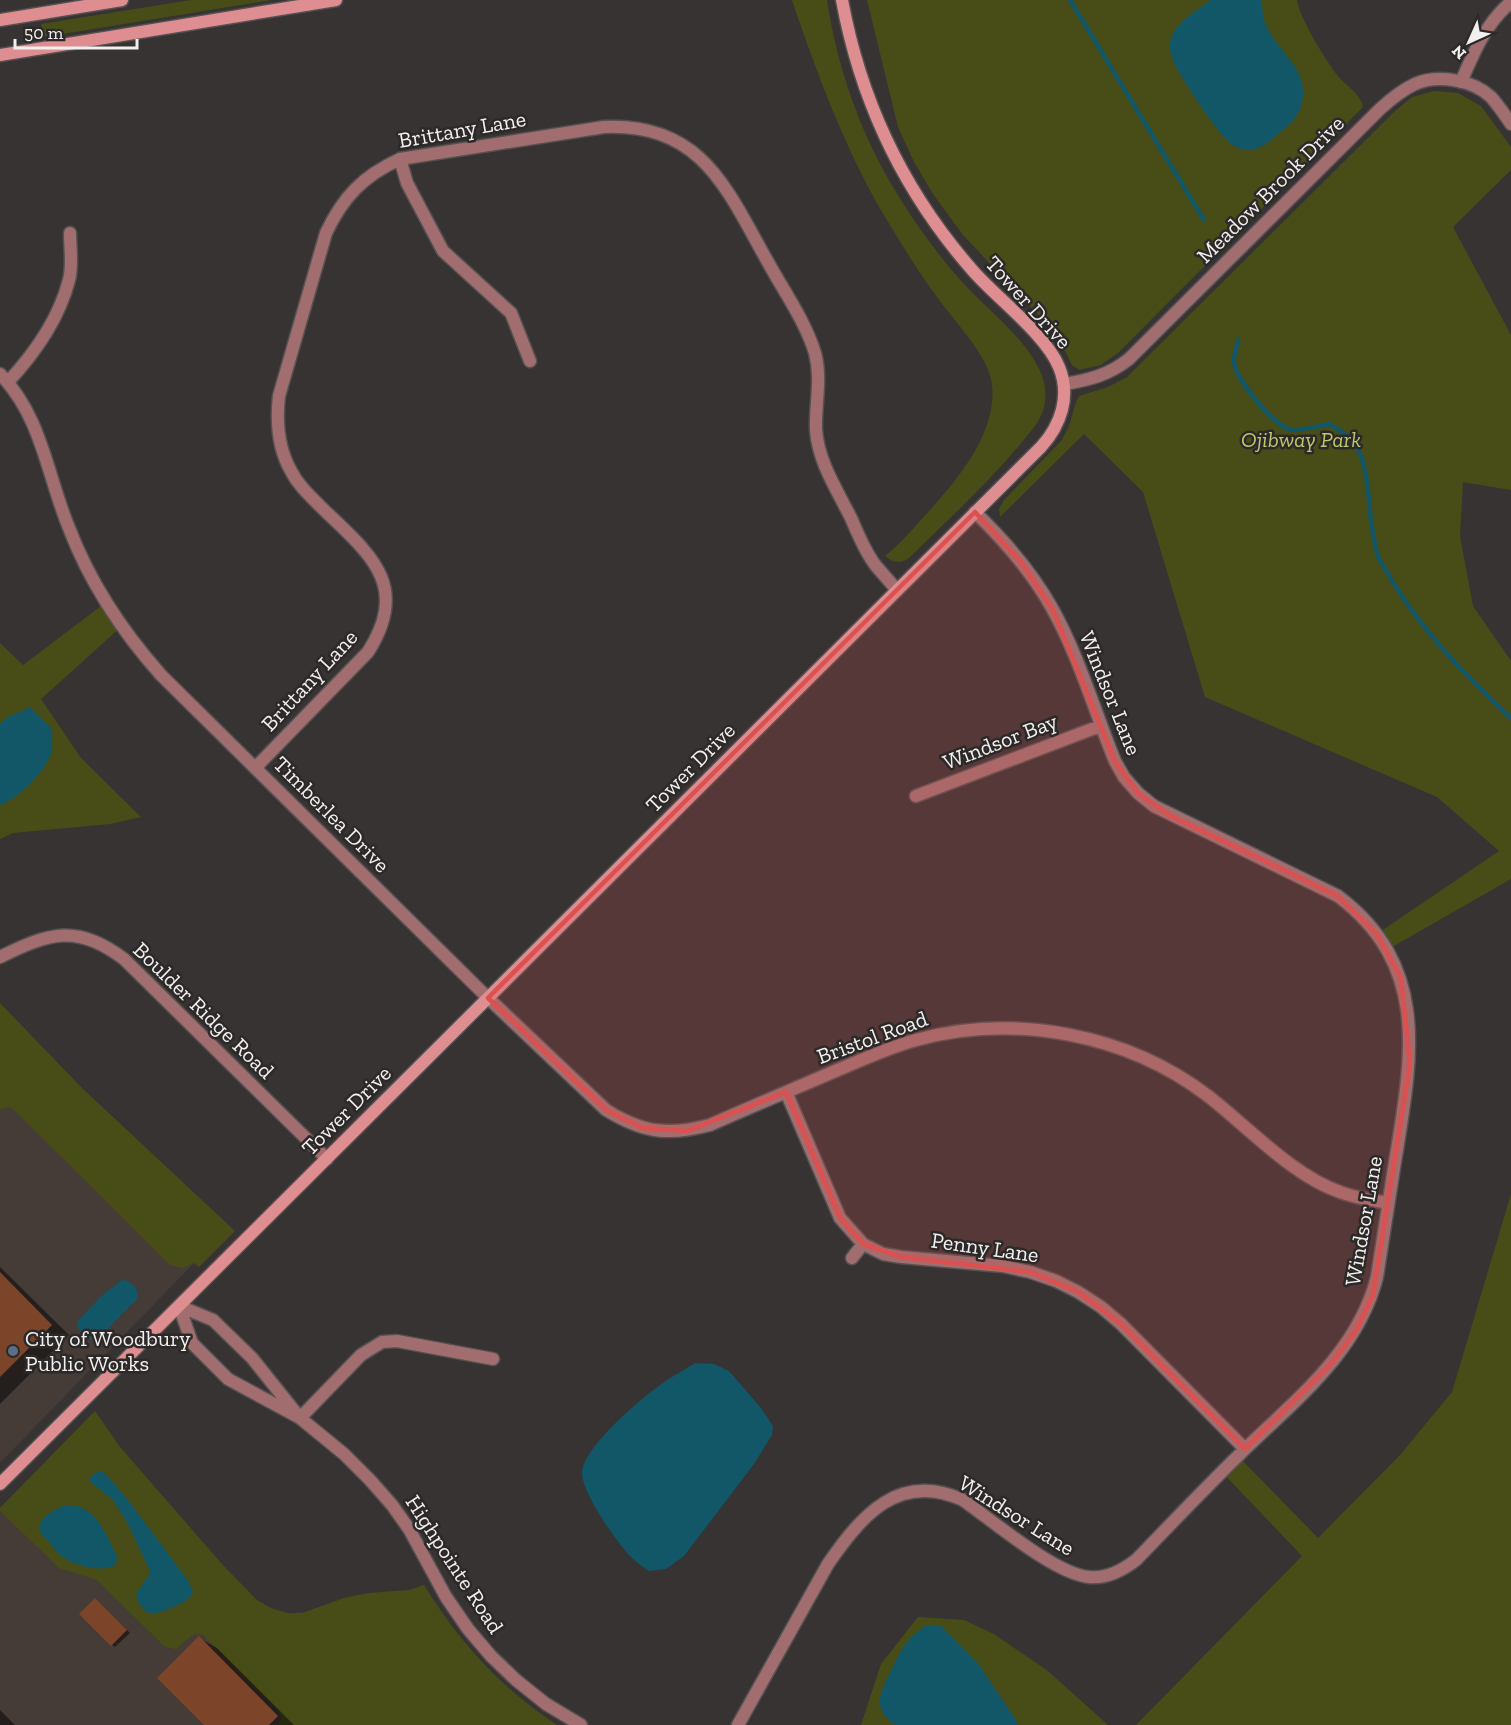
<svg xmlns="http://www.w3.org/2000/svg" width="1511" height="1725" font-family="'Zilla Slab',serif">
<style>
.built{fill:#453b37}
.green{fill:#484d18}
.water{fill:#115767}
.shadow{fill:#0007}
.lines{fill:none;stroke-linecap:round;stroke-linejoin:round}
.stream{stroke:#115767;stroke-width:4.5}
.building{fill:#7c4429}
.street-casing{stroke:#545150;stroke-width:15}
.secondary-casing{stroke:#545150;stroke-width:15}
.street{stroke:#a16d6f;stroke-width:12}
.secondary{stroke:#de8d90;stroke-width:12}
.marked{fill:#dc5050;fill-opacity:0.2;stroke:#dc5050;stroke-width:4.5;stroke-linejoin:round}
.service-dot{fill:#5c6f8a;stroke:#2c2928;stroke-width:2}
.labels{text-anchor:middle;stroke-width:5;stroke-linejoin:round;paint-order:stroke}
.street-label{font-size:22px;fill:#f2f0ef;stroke:#2c2928}
.park-label{font-size:22px;font-style:italic;fill:#bdc76b;stroke:#2c2928}
.poi-label{font-size:22px;fill:#f2f0ef;stroke:#2c2928;text-anchor:start}
</style>
<rect width="100%" height="100%" fill="#363332"/>
<path class="built" d="M0 1007 230 1236 199 1267 194 1263 0 1463Z
M90 1416 362 1725H0V1508Z"/>
<path class="green" d="M191 0H271L44 37 41 24Z
M792 0H827C837 66 859 130 893 187 914 222 938 256 966 286 991 313 1024 337 1040 371 1046 383 1047 398 1043 411 1039 422 1031 431 1023 441 989 482 948 520 909 558 901 564 893 563 885 556 898 546 909 533 920 521 952 486 998 436 992 384 989 356 953 320 937 297 918 271 901 244 885 217 845 149 817 74 792 0Z
M867 0H1297C1300 19 1325 59 1337 75 1345 85 1361 94 1363 107L1118 353 1101 365 1079 370 1072 365 1060 341 1041 318 963 235 933 194 914 162 898 127Z
M1434 91 1458 93 1481 106 1511 147V170L1453 227 1511 335V490L1463 482 1460 536 1473 606 1511 661V879L1387 950 1377 934 1499 851 1437 797 1205 697 1143 492 1084 434 1000 517 999 509 1004 500 1062 440 1069 426 1076 402 1079 396 1108 387 1127 377 1394 112 1412 97Z
M105 603 121 627 41 699 81 758 141 817 110 824 13 833 0 839V643L23 665Z
M0 1003 82 1088 235 1231 199 1267 194 1263 183 1268 170 1265 13 1109 8 1107 0 1110Z
M1511 1194V1725H1136L1302 1556 1222 1472 1238 1456 1318 1538 1400 1455 1452 1392Z
M95 1411 120 1447 222 1564 257 1600 271 1608 287 1613H302L344 1598 368 1593 409 1590 424 1585C459 1642 501 1688 557 1725H278L281 1720 280 1712 203 1635 194 1634 176 1649 165 1647 97 1580 59 1568 0 1511V1508Z
M918 1617 964 1620 994 1634 1048 1671 1108 1725H861L881 1664Z"/>
<path class="water" d="M1210 0H1262C1262 11 1263 21 1269 31 1282 55 1309 71 1302 102 1300 116 1288 126 1278 134 1268 143 1256 153 1242 149 1237 148 1233 145 1230 143 1217 132 1179 76 1173 60 1170 53 1169 45 1171 38 1177 21 1197 11 1210 0Z
M30 707 52 729C52 737 53 747 51 754 44 772 19 798 0 805V724L6 718Z
M122 1280C131 1280 141 1290 137 1299L99 1338 94 1341C85 1339 77 1331 77 1322L101 1296Z
M695 1363 714 1364 729 1371 761 1408 773 1426 772 1435 754 1464 684 1556 666 1569 649 1571C643 1567 636 1562 631 1557 617 1543 583 1494 582 1474 581 1448 646 1394 667 1380 676 1374 686 1369 695 1363Z
M99 1471 105 1473 128 1500 189 1582 193 1593C188 1601 182 1603 173 1607 156 1615 142 1619 136 1594L149 1575V1569L127 1522 113 1500 89 1481 90 1477Z
M65 1505C96 1503 106 1535 118 1558L114 1566C102 1572 76 1566 64 1558 58 1554 53 1547 48 1541 44 1537 38 1532 40 1525 42 1515 57 1509 65 1505Z
M925 1626H941L980 1666 1016 1720 1018 1725H895C871 1708 880 1692 891 1671 901 1650 905 1640 925 1626Z"/>
<path class="shadow" d="M0 1267 69 1335 0 1404Z
M99 1602 130 1633 115 1647 112 1645Z
M199 1638 217 1648 294 1725H207Z
M0 1710 15 1725H0Z"/>
<g class="lines">
<path class="stream" d="M1070 0 1204 220
M1238 340C1237 347 1233 356 1234 363 1236 380 1276 429 1293 430 1300 431 1321 425 1330 424 1337 429 1346 434 1352 440 1371 464 1367 504 1373 533 1375 542 1375 552 1380 560 1413 621 1460 671 1511 718"/>
</g>
<path class="building" d="M0 1272 52 1325 0 1377Z
M95 1598 127 1630 111 1646 79 1614Z
M199 1636 278 1716 269 1725H204L157 1678Z"/>
<g class="lines">
<g class="street-casing">
<path id="street" d="M1461 82C1474 52 1486 23 1511 2
M400 159 407 183 443 251 511 313 530 361
M0 374C42 417 47 475 69 528 90 583 121 630 161 675L488 998 606 1110C643 1133 668 1136 710 1125 753 1106 796 1088 840 1069 864 1059 890 1047 916 1040 1015 1013 1127 1034 1208 1096 1248 1127 1293 1176 1340 1192 1355 1198 1372 1200 1388 1203
M8 382C35 353 59 319 69 280 73 266 70 248 70 233
M1064 384C1089 380 1109 375 1129 359L1380 109C1391 99 1402 90 1415 84 1438 74 1473 80 1491 97 1498 105 1505 115 1511 124
M256 767 368 652C412 583 367 552 320 506 309 495 298 485 291 471 278 448 276 422 279 396L326 233C343 197 363 176 400 159L604 127C703 123 727 190 769 264 785 293 805 321 815 353 822 379 815 403 816 430 818 461 837 490 851 518 858 534 865 552 876 566 883 574 890 582 897 590
M916 796 1100 726
M0 957C49 933 77 923 124 959L327 1159
M786 1092 840 1218 863 1244 883 1254 901 1257 1002 1266 1030 1272 1056 1281 1078 1292 1101 1307 1121 1324 1245 1449
M852 1258 863 1244
M179 1306 192 1343 228 1379 300 1418 344 1454 370 1480 392 1505 409 1529 446 1597 468 1629 491 1656 516 1680 546 1704 581 1725
M179 1306 213 1320 252 1358 296 1413
M300 1418 361 1355 382 1342 397 1341 493 1359
M738 1725 828 1564C862 1515 899 1471 963 1500 993 1521 1055 1574 1089 1577 1107 1579 1123 1570 1136 1560 1170 1525 1204 1489 1239 1455 1293 1402 1358 1353 1377 1277 1384 1234 1390 1192 1397 1150 1413 1052 1428 964 1338 896L1154 806 1138 793 1124 777 1115 761C1095 712 1078 654 1052 608 1032 572 1005 541 975 512"/>
</g>
<g class="secondary-casing">
<path id="secondary" d="M0 20 122 0
M0 55 336 0
M0 1484 1041 447C1061 425 1071 396 1059 367 1046 335 998 299 974 272 905 194 861 103 842 0"/>
</g>
<use href="#street" class="street"/>
<use href="#secondary" class="secondary"/>
</g>
<path class="marked" d="M975 512 1022 563 1053 610 1115 761 1138 793 1169 815 1338 896 1377 934 1401 978 1410 1064 1373 1295 1356 1331 1331 1364 1245 1449 1121 1324 1078 1292 1030 1272 901 1257 863 1244 840 1218 786 1092 687 1131 642 1128 606 1110 488 998Z"/>
<circle class="service-dot" cx="13" cy="1351" r="6"/>
<g class="labels">
<g class="street-label">
<text transform="translate(462 129) rotate(-10)" y="8">Brittany Lane</text>
<text transform="translate(1270 189) rotate(-45)" y="8">Meadow Brook Drive</text>
<text transform="translate(1029 302) rotate(48)" y="8">Tower Drive</text>
<text transform="translate(309 680) rotate(-47)" y="8">Brittany Lane</text>
<text transform="translate(1111 693) rotate(68)" y="8">Windsor Lane</text>
<text transform="translate(1000 741) rotate(-21)" y="8">Windsor Bay</text>
<text transform="translate(690 767) rotate(-45)" y="8">Tower Drive</text>
<text transform="translate(332 814) rotate(45)" y="8">Timberlea Drive</text>
<text transform="translate(204 1010) rotate(44)" y="8">Boulder Ridge Road</text>
<text transform="translate(872 1037) rotate(-20)" y="8">Bristol Road</text>
<text transform="translate(346 1110) rotate(-45)" y="8">Tower Drive</text>
<text transform="translate(1363 1221) rotate(-80)" y="8">Windsor Lane</text>
<text transform="translate(985 1247) rotate(8)" y="8">Penny Lane</text>
<text transform="translate(1017 1515) rotate(32)" y="8">Windsor Lane</text>
<text transform="translate(455 1564) rotate(57)" y="8">Highpointe Road</text>
</g>
<g class="park-label">
<text x="1301" y="447">Ojibway Park</text>
</g>
<g class="poi-label">
<text x="25" y="1346">City of Woodbury<tspan x="25" dy="25">Public Works</tspan></text>
</g>
</g>
<g transform="translate(1469 42) rotate(225)" stroke="#2c2928" stroke-width="4.5" paint-order="stroke">
<path d="M0-4.5L10 22L0 15L-10 22Z" fill="#f2f0ef"/>
<text y="-9" font-size="16" font-weight="bold" text-anchor="middle" fill="#f2f0ef">N</text>
</g>
<path d="M15 39v9h122v-9" fill="none" stroke="#f2f0ef" stroke-width="3"/>
<text x="24" y="39" font-size="18" fill="#f2f0ef" stroke="#2c2928" stroke-width="4.5" paint-order="stroke">50 m</text>
</svg>
